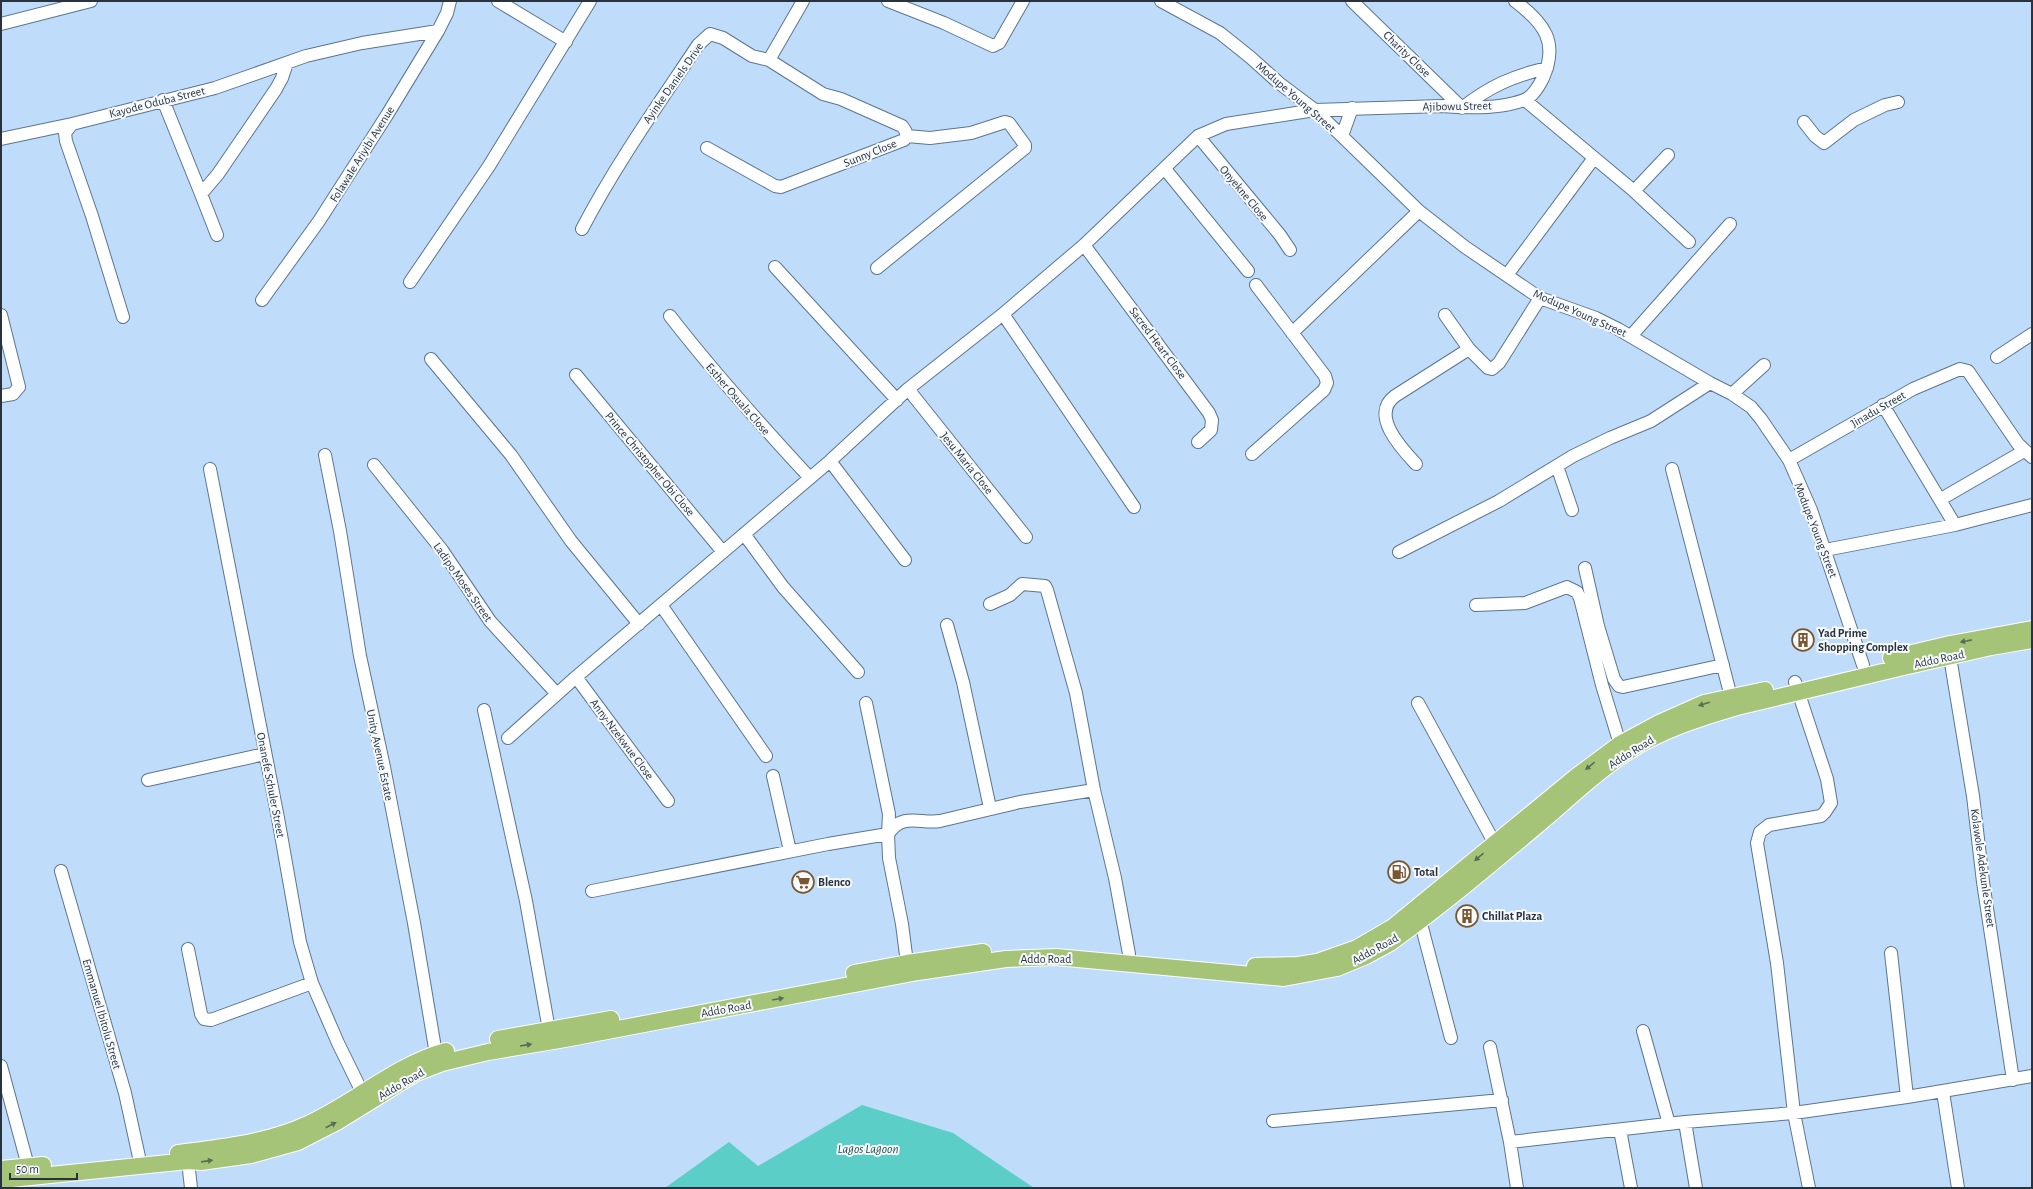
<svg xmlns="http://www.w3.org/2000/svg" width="2033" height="1189" font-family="'Alegreya Sans',sans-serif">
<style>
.water{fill:#5bcec7}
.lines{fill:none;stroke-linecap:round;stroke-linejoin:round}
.minor-casing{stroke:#5b7590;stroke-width:14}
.major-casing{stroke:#fff;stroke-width:18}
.minor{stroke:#fff;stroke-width:12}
.major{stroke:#a6c478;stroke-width:16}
.oneway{fill:#5a6d56}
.labels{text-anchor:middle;stroke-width:4;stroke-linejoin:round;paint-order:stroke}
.street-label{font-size:12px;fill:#28333f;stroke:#f7fafd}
.poi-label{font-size:12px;font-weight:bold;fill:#28333f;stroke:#f7fafd;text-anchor:start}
.water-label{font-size:13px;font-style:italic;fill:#1f514e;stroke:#f7fafd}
</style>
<rect width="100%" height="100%" fill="#bfdcfa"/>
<path class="water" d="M862 1105 953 1133 1034 1188H665L729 1142 758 1166Z"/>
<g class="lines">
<g class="minor-casing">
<path id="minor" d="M498 1 566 42
M888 1 944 23 993 46 999 43 1023 1
M1161 1 1220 33 1250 57 1279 83 1315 110 1419 211 1465 247 1540 298 1596 318 1618 329 1710 383 1732 394 1751 407 1761 419 1789 460 1811 510 1863 665
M1352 1 1462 108C1490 86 1513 76 1547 68
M1 24 91 1
M769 60 803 1
M163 100 201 194 218 174 276 89 282 78 287 63
M1525 100 1634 191 1689 242
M1804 122 1815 136 1824 143 1854 120 1885 105 1898 102
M1198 136 1280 235 1290 250
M1342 136 1352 108
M1 139 72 124
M1165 169 1248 271
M1634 191 1668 155
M201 194 217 235
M582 229C616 164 658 105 698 45L710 34 723 38 752 56 769 60 823 94 841 99 902 126C906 131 908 134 904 140L781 187 775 186 707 148
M1084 245 1209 413 1212 420 1211 430 1198 442
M775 267 897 400
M877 268 1025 148V145L1009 123 1005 122 971 133 930 138 907 136
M1507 275 1594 158
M410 282 489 166 590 1
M262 300 319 221 387 115 438 31 447 13 450 1
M1003 314 1134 507
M1 315 19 387 13 394 1 396
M1445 315 1469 349 1488 368 1492 369 1499 363 1540 298
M670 316C714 373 761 425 810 478
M123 317 92 216 66 141 65 133 72 124 215 88 306 56 362 43 438 31
M1292 333 1419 211
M1631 336 1730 224
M1997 357 2032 334
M431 359 511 455 571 541 639 624
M576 375 723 552
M908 389 1026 537
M1732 394 1764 365
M1883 405 1955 525
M1252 454 1324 390 1327 383 1325 376 1256 285
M325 455 340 531 360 656 384 767 414 923 436 1054
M1789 460 1913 389 1960 369 1968 371 2018 444 2032 457
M830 461 905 560
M1416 464C1403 450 1369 415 1395 396L1469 349
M374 465 442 550 490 621 557 694
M1557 466 1572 510
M210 469 278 818 300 942 312 983 338 1043 362 1092
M1672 469 1731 697
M1941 499 2024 451
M744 534 783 587 858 672
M1825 550 1955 525 2032 505
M1399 552 1499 501 1573 456 1610 438 1651 421 1710 383
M1585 568 1598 626 1614 679 1619 686 1623 687 1723 665
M990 604 1010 595 1022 584 1045 586 1047 590 1076 693 1094 790 1115 878 1129 954
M661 605 766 756
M1476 605 1525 603 1567 587 1577 592 1580 598 1602 685 1620 744
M947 625 963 682 990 808
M1950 657 1973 796 1983 882 2013 1080
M576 677 668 801
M1795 682 1827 779 1831 803 1825 812 1821 816 1769 825 1760 832 1757 843 1777 963 1794 1113 1809 1188
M866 703 889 814 888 834 889 858 902 924 907 963
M1418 703 1495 844
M484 710 526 901 549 1030
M508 738 576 677 830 461 908 389 1003 314 1084 245 1198 136 1226 124 1315 110 1442 106C1466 108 1500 109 1524 100 1533 97 1539 86 1543 78 1559 42 1544 23 1515 1
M773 776 790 851
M148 780 265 754
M61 871 125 1093 139 1157
M592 891 828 844 888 834C903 812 919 824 940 821L1020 802 1094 790
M1420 920 1451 1038
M188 949 201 1014 204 1019 211 1020 312 983
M1891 953 1907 1097 2032 1076
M1643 1031 1669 1124
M1490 1047 1510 1142
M1 1066 28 1166
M1943 1092 1958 1188
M1273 1121 1502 1100
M1685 1122 1696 1188
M1620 1130 1631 1188
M188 1161 191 1188
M1517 1188 1510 1142 1685 1122 1794 1113 1907 1097"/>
</g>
<g class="major-casing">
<path id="major" d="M1891 658 1950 644 2032 629
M1255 966 1298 965 1317 962 1357 948 1393 927 1577 776 1620 744 1659 723 1704 703 1765 690
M854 973 907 963 983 952
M498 1039 611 1019
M178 1153C223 1147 267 1143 308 1124 356 1102 395 1065 446 1051
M1 1169 43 1165
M1 1180 188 1161 201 1162 251 1155 298 1142 337 1122 416 1073 442 1063 488 1052 565 1039 918 972 1006 959 1056 957 1284 978 1337 968 1366 956 1390 943C1444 904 1495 861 1546 818 1572 796 1597 771 1626 753 1659 731 1699 718 1737 707L1899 668 1991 647 2032 640"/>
</g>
<use href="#minor" class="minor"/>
<use href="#major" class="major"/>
</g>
<defs><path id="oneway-solid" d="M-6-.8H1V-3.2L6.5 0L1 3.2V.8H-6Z"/></defs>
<g class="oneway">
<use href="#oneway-solid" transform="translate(1966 641) rotate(169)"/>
<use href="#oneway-solid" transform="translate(1704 704) rotate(162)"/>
<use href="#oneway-solid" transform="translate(1590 766) rotate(141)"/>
<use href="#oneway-solid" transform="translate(1479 857) rotate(140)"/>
<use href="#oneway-solid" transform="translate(778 999) rotate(-10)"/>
<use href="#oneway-solid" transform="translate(526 1045) rotate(-9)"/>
<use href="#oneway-solid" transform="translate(331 1125) rotate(-27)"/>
<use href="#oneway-solid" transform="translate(207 1161) rotate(-8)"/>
</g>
<defs>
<g id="building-ring" transform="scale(1.15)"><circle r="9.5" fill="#f7fafd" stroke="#79572f" stroke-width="1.5"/><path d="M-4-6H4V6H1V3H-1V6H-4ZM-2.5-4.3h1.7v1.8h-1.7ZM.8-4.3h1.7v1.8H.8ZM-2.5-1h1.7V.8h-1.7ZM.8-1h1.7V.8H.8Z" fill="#79572f"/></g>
<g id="fuel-ring" transform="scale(1.15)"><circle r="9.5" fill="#f7fafd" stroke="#79572f" stroke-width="1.5"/><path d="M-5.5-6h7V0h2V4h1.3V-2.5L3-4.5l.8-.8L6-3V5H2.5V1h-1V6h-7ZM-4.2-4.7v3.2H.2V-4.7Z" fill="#79572f"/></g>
<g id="supermarket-ring" transform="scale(1.15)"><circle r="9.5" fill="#f7fafd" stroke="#79572f" stroke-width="1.5"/><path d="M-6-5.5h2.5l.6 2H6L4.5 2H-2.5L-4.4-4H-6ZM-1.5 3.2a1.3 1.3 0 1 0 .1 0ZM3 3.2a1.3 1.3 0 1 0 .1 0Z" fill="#79572f"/></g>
</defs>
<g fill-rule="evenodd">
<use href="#building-ring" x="1803" y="640"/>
<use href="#fuel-ring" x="1399" y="872"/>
<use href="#supermarket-ring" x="803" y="882"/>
<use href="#building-ring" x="1467" y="916"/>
</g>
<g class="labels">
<g class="street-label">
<text transform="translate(1407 54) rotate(44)" y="4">Charity Close</text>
<text transform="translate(673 83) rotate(-55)" y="4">Ayinke Daniels Drive</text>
<text transform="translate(1296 97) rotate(41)" y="4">Modupe Young Street</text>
<text transform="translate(157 102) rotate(-14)" y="4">Kayode Oduba Street</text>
<text transform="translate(1457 106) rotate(-1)" y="4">Ajibowu Street</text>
<text transform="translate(870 153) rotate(-22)" y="4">Sunny Close</text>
<text transform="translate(362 154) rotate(-58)" y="4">Folawale Ariyibi Avenue</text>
<text transform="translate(1244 193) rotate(50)" y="4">Onyekne Close</text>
<text transform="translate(1580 313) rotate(24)" y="4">Modupe Young Street</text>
<text transform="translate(1158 343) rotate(53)" y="4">Sacred Heart Close</text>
<text transform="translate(738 399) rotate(49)" y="4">Esther Osuala Close</text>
<text transform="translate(1878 409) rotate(-30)" y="4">Jinadu Street</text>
<text transform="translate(967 463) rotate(51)" y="4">Jesu Maria Close</text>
<text transform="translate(650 464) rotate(50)" y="4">Prince Christopher Obi Close</text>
<text transform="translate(1816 530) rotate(69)" y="4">Modupe Young Street</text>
<text transform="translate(463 582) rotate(55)" y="4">Ladipo Moses Street</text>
<text transform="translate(1939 659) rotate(-12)" y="4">Addo Road</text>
<text transform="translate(622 739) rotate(53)" y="4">Anny-Nzekwue Close</text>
<text transform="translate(1631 752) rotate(-32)" y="4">Addo Road</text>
<text transform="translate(380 755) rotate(78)" y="4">Unity Avenue Estate</text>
<text transform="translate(271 785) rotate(79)" y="4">Onanefe Schuler Street</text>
<text transform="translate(1983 868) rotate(82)" y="4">Kolawole Adekunle Street</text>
<text transform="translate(1375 949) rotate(-29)" y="4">Addo Road</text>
<text x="1046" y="963">Addo Road</text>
<text transform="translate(726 1009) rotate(-10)" y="4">Addo Road</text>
<text transform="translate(102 1014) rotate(74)" y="4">Emmanuel Ibitolu Street</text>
<text transform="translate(401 1084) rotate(-30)" y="4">Addo Road</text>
</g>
<g class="poi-label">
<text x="1818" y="637">Yad Prime<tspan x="1818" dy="14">Shopping Complex</tspan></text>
<text x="1414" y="876">Total</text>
<text x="818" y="886">Blenco</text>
<text x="1482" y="920">Chillat Plaza</text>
</g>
<g class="water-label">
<text x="868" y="1153">Lagos Lagoon</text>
</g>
</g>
<rect width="2033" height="1189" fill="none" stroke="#28333f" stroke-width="4"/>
<path d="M10 1173v6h67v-6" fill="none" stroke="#28333f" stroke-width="2"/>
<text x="16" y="1173" font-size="12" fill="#28333f" stroke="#f7fafd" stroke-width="3" paint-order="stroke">50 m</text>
</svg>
